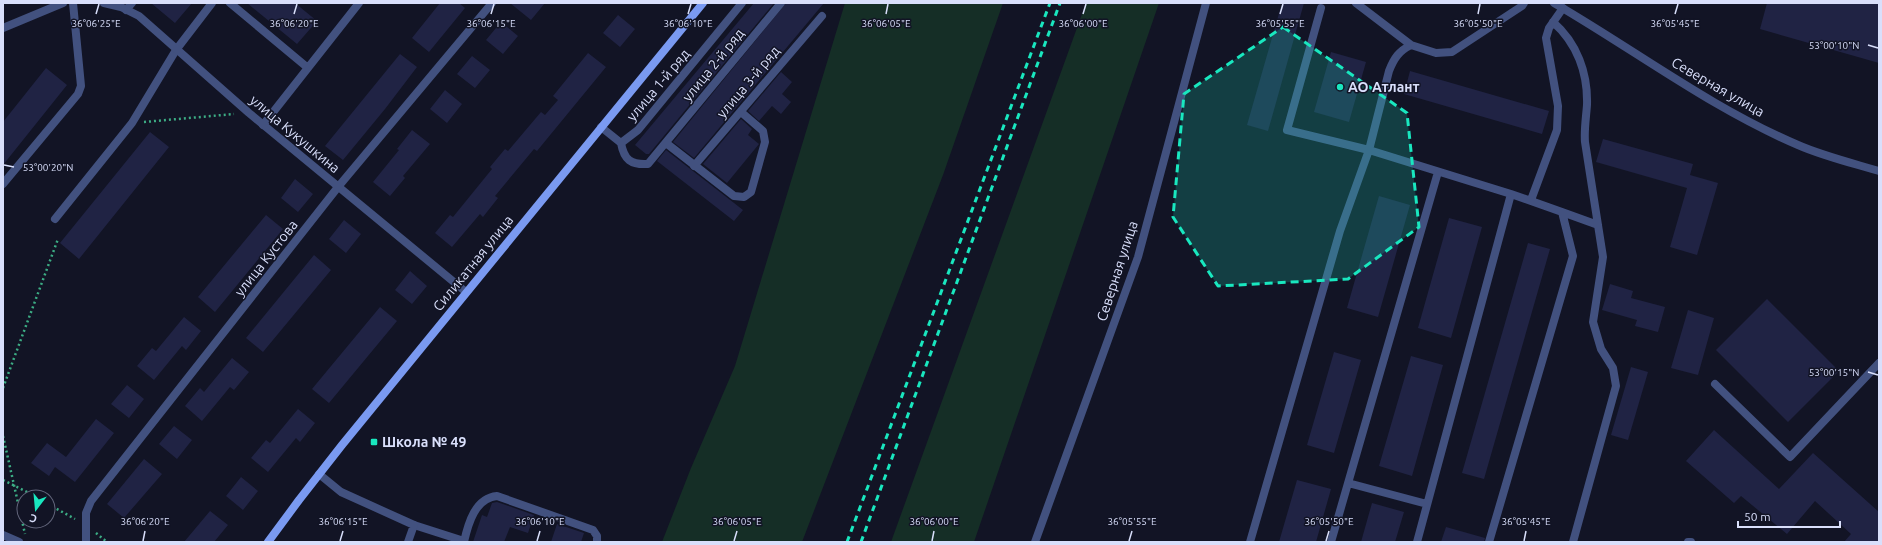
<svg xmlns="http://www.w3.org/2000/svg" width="1882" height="545" font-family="Ubuntu,sans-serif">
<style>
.green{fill:#152e26}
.building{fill:#202344}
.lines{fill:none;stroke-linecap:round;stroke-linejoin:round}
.path{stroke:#3cac84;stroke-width:2.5;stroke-dasharray:2 3;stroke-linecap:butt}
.lane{stroke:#42517f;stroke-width:8}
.street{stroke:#42517f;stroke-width:8}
.secondary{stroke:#7a9af1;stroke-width:8}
.rail{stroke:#19e7bf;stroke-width:3;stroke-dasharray:6 5;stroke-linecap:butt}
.marked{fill:#19e7bf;fill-opacity:0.2;stroke:#19e7bf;stroke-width:3;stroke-dasharray:8 5;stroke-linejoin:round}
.ticks{fill:none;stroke:#d9dffb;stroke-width:1.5}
.poi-dot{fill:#19e7bf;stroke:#121425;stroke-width:1.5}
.labels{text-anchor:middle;stroke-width:3;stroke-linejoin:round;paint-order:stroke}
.street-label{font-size:14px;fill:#d9dffb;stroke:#121425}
.poi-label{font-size:14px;font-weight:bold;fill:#d9dffb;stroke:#121425;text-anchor:start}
.ticks-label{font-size:10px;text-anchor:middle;fill:#d9dffb;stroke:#121425;stroke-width:3;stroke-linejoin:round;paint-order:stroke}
</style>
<rect width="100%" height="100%" fill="#121425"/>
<path class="green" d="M845 3H1003L943 175 802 542H662L691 468 735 366Z
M1086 3H1159L974 542H891Z"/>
<path class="building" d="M151 3H192L175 23Z
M247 3H295L317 21 297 44Z
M440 3H459L465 8 429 52 412 38Z
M510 3H545L531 20Z
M754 3H774L649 154H646L635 145Z
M786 3H824L694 158 673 142Z
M1282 3H1304L1268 131 1247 125Z
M1767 3H1879V63L1760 29Z
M618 15 635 29 620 47 603 33Z
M501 22 518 36 503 54 486 40Z
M1331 52 1366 62 1349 122 1314 112Z
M588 53 606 67 537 151 534 149 495 196 498 198 483 217 480 214 452 247 435 233 450 215 453 217 492 169 490 167 505 149 508 151 541 112 545 115 558 100 553 96Z
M400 54 417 67 385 109 343 160 325 146Z
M472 56 490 70 475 88 457 74Z
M46 68 67 85 3 165V122Z
M1410 71 1549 111 1542 134 1404 94Z
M781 72 792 82 782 94 791 102 781 114 772 106 759 121 748 111Z
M445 90 462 104 447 123 430 109Z
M741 119 752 129 748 135 759 144 727 183 703 164Z
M412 130 430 144 403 176 405 178 390 196 373 182 399 150 397 149Z
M150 132 169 147 79 259 60 243Z
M1603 139 1693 164 1690 175 1718 183 1697 255 1670 247 1687 188 1596 162Z
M666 150 743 210 734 221 657 161Z
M295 179 313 194 298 212 281 198Z
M1379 196 1410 205 1378 317 1347 308Z
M266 215 283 229 215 312 198 297Z
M1449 218 1482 227 1451 338 1418 328Z
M344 220 361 234 346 253 329 239Z
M1528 243 1550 249 1484 479 1462 473Z
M314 255 331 270 263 352 246 338Z
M410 271 427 286 412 304 395 290Z
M1610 284 1633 291 1631 298 1665 307 1658 332 1635 326 1637 320 1602 310Z
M1767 299 1839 371 1788 422 1716 350Z
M380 307 397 321 329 403 312 389Z
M1688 310 1714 318 1698 375 1671 368Z
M184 317 201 331 186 350 182 346 154 380 137 366 152 348 156 351Z
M1334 352 1361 360 1334 453 1307 445Z
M1411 356 1443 365 1412 476 1379 466Z
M232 358 249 372 234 390 230 387 202 421 185 406 200 388 204 392Z
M1631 367 1648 372 1628 440 1611 435Z
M127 385 144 399 129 418 111 404Z
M298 409 315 423 300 442 296 438 268 472 251 458 266 440 270 443Z
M96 419 114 433 75 482 55 467 49 476 31 463 47 443 66 457Z
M174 426 192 440 177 459 159 444Z
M1714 430 1779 489 1813 453 1879 512V542H1844L1851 534 1815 501 1787 534 1741 496 1734 503 1686 461Z
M144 459 162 474 124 518 107 504Z
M241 477 258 491 243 510 226 496Z
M1297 480 1331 489 1316 542H1279Z
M497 502 534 515 528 533 510 527 504 542H473L482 515 487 517 492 503Z
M1372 503 1404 512 1395 542H1361Z
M210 511 228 525 214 542H184Z
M557 524 584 533 581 542H551Z
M1446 527 1485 538 1484 542H1441Z"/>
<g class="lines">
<path class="path" d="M144 122 234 114
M3 388 58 239
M3 436 25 534
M3 480 37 497
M48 504 75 519
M96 533 107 542"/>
<path class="lane" d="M230 3 308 68
M1356 3 1411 45
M126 10 132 3
M1553 22C1577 43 1588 73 1587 105 1586 118 1584 130 1585 142L1603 257 1593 322 1601 349 1613 368 1616 386 1573 542
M263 125 359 3
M601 127 621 143C624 160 631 165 648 164L781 3
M621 143 638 130 742 3
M666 143 734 196 744 197 751 192 765 142 763 131 741 112
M694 166 822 16
M3 184 78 94 81 86 73 3
M1531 200 1557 130 1558 106 1546 38 1549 28 1563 8
M1562 212 1598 225
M55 219 132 123 176 50 212 3
M1715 384 1790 457 1879 363
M1348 483 1427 504
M414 525 464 541
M464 542C468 524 475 498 497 496L593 530 597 536V542
M1250 542 1340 231 1369 150 1287 130 1321 8
M1331 542 1438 172
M1417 542 1511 194 1369 150 1389 71C1394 58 1399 51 1411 45L1436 53 1452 52 1522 6 1524 3
M1489 542 1573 256 1562 212 1511 194
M1688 542H1691"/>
<path class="street" d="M104 3 121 7 139 16 249 113 466 292
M1554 3C1635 50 1711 108 1798 145 1823 156 1852 163 1879 171
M3 28 63 3
M319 474 341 492 414 525 408 542
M3 535 19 542
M86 542V513L91 501 338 187 492 3
M1035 542 1138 257 1206 3"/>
<path class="secondary" d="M268 542 299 500 342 445 703 3"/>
<path class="rail" d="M847 542 1050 3
M861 542 1060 3"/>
</g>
<path class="marked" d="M1283 27 1407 113 1419 227 1348 279 1218 286 1173 217 1184 94Z"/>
<path class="ticks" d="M96 14 99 4M294 14 297 4M491 14 494 4M688 14 691 4M886 14 888 4M1083 14 1086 4M1280 14 1283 4M1478 14 1480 4M1675 14 1678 4M1868 45 1878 48M4 165 14 167M1868 372 1878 375M143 541 145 531M340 541 343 531M537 541 540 531M734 541 737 531M932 541 934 531M1129 541 1132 531M1326 541 1329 531M1524 541 1526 531"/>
<g class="poi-dot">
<circle cx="1340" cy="87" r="4"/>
<rect x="370" y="438" width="8" height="8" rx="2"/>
</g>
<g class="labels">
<g class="street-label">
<text transform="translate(713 65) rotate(-51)" y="5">улица 2-й ряд</text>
<text transform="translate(748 82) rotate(-50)" y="5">улица 3-й ряд</text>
<text transform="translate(658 85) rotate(-50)" y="5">улица 1-й ряд</text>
<text transform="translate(1718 87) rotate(30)" y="5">Северная улица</text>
<text transform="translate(295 134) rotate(40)" y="5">улица Кукушкина</text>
<text transform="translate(266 258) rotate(-52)" y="5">улица Кустова</text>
<text transform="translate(473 263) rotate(-51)" y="5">Силикатная улица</text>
<text transform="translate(1117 271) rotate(-72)" y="5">Северная улица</text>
</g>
<g class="poi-label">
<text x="1348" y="92">АО Атлант</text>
<text x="382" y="447">Школа № 49</text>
</g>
</g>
<g class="ticks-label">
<text x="96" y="27">36°06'25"E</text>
<text x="294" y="27">36°06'20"E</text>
<text x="491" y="27">36°06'15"E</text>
<text x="688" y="27">36°06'10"E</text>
<text x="886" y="27">36°06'05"E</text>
<text x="1083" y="27">36°06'00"E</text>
<text x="1280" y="27">36°05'55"E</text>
<text x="1478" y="27">36°05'50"E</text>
<text x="1675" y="27">36°05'45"E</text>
<text x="1834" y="49">53°00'10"N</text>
<text x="48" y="171">53°00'20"N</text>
<text x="1834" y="376">53°00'15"N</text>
<text x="145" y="525">36°06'20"E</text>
<text x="343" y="525">36°06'15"E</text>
<text x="540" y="525">36°06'10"E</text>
<text x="737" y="525">36°06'05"E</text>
<text x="934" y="525">36°06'00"E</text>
<text x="1132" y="525">36°05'55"E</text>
<text x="1329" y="525">36°05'50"E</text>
<text x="1526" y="525">36°05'45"E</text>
</g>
<rect width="1882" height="545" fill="none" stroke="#d9dffb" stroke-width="8"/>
<g transform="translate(36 509) rotate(196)"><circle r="19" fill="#121425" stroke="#62657b"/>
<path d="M0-3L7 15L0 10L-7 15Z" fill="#19e7bf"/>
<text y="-6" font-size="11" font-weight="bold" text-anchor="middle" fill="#d9dffb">С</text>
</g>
<path d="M1738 521v6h102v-6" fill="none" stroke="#d9dffb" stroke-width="2"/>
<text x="1744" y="521" font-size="12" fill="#d9dffb" stroke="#121425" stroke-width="3" paint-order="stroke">50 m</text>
</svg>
